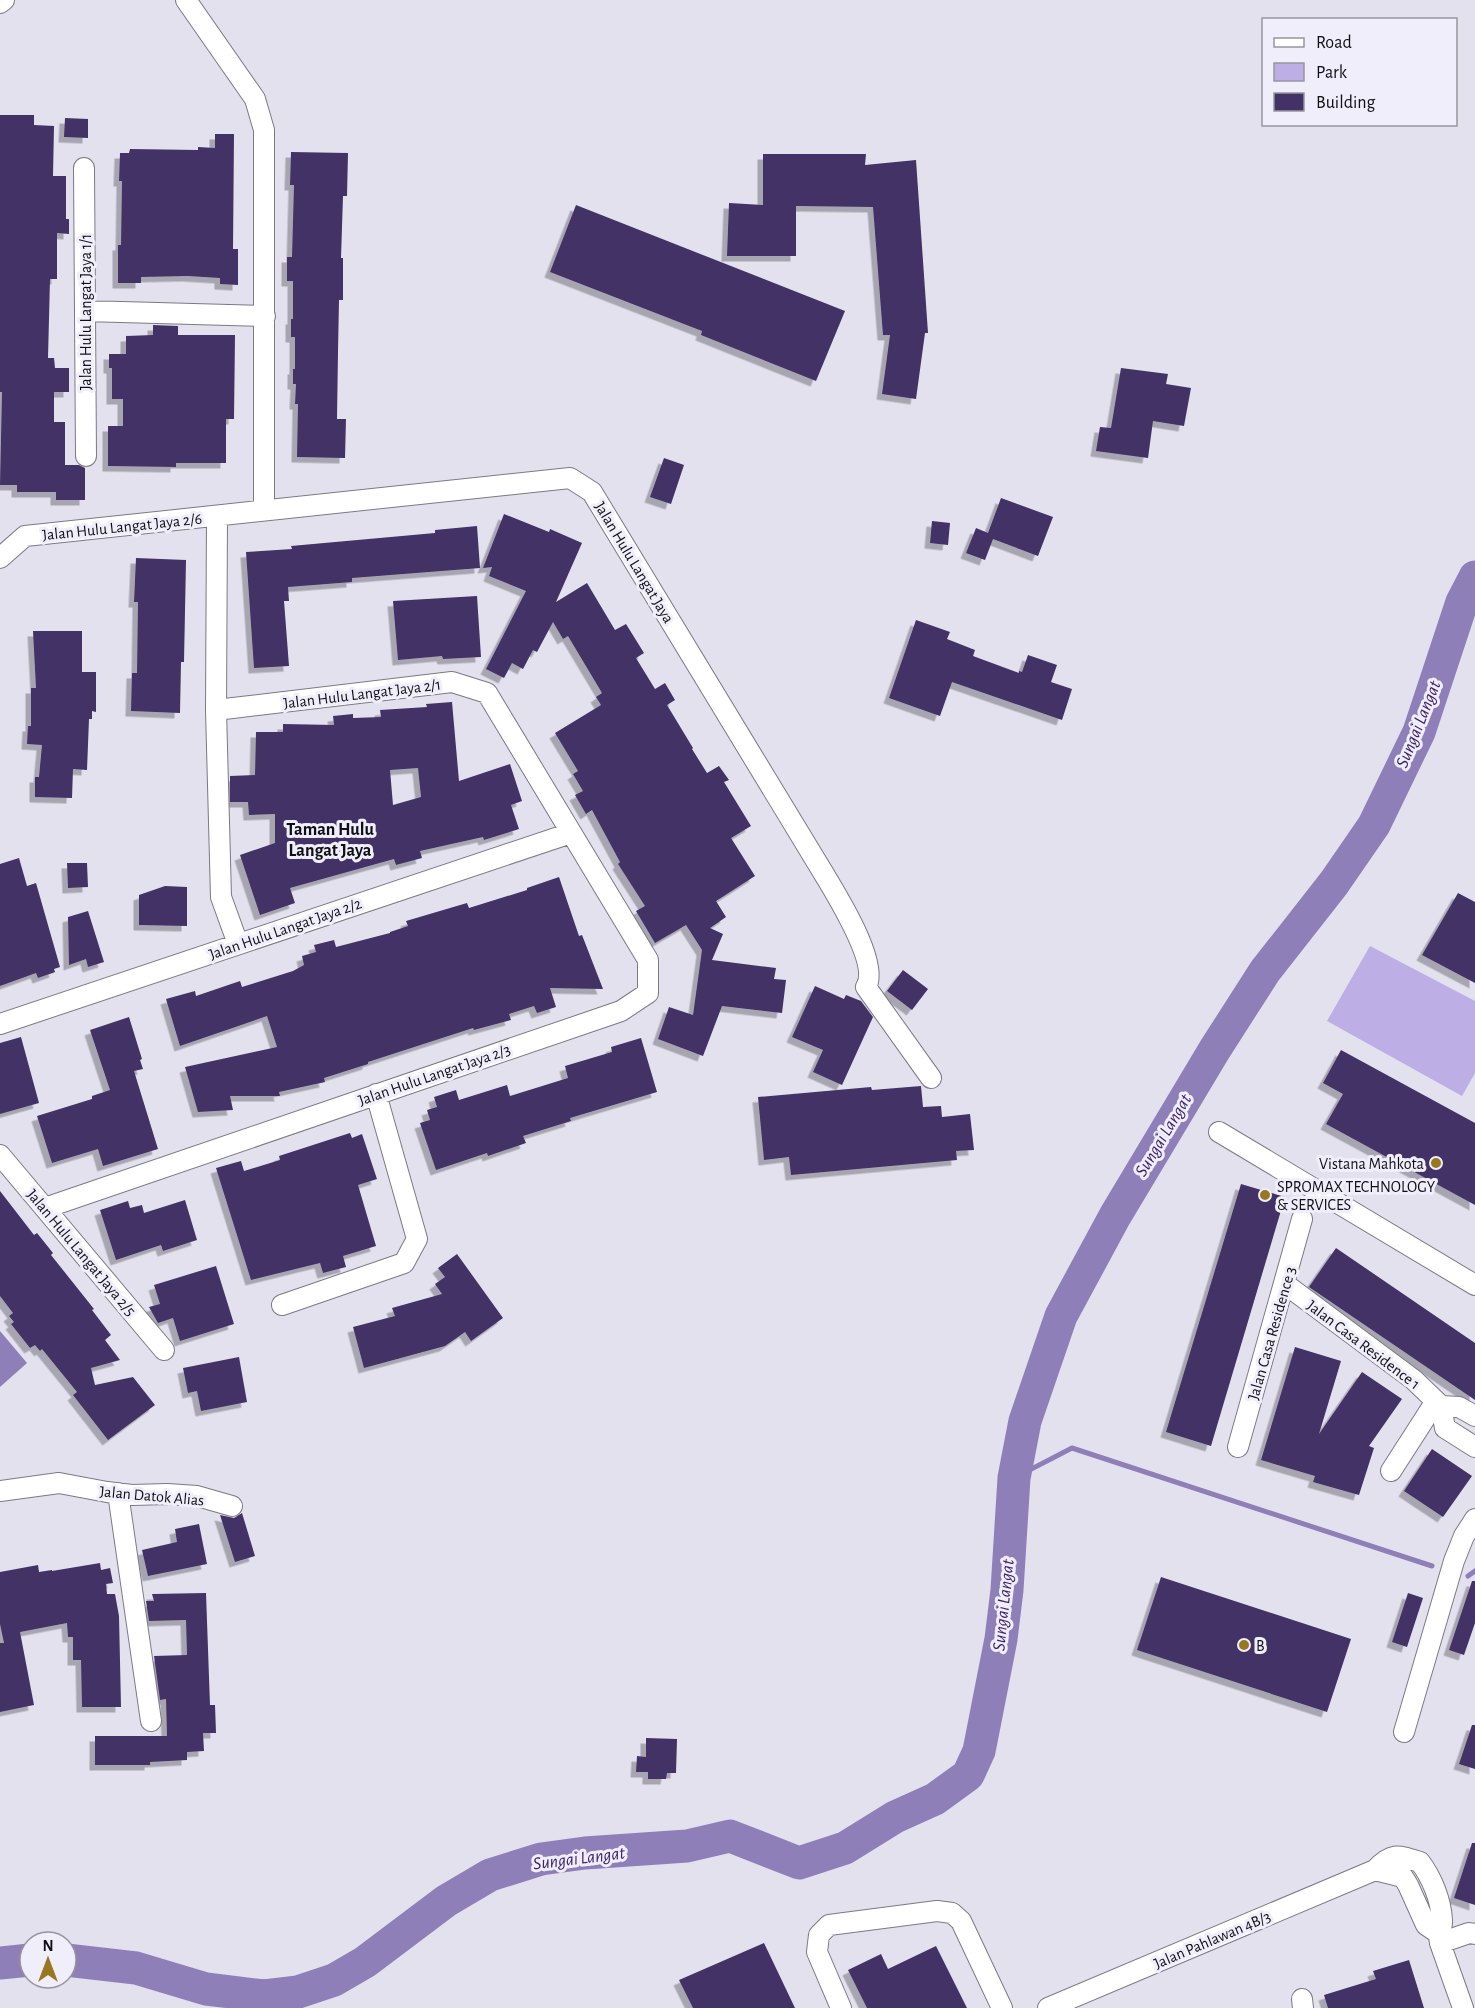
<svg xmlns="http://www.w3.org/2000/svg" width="1475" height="2008" font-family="'Alegreya Sans',sans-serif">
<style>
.green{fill:#bdaee6}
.water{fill:#8f7fb9}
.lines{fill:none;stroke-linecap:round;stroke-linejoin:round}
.stream{stroke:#8f7fb9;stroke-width:5}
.river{stroke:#8f7fb9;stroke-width:33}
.building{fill:#423265;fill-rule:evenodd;filter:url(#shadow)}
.minor-casing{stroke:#7c7985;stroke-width:22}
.minor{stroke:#fff;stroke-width:20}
.poi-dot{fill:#987721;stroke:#f1eefb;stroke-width:2}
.labels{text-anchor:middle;stroke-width:6;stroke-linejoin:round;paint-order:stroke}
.street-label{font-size:16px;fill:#100f13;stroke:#f1eefb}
.poi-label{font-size:16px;fill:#100f13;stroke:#f1eefb;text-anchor:start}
.water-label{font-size:18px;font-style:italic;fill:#3b2167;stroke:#f1eefb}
.neighbourhood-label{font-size:18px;font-weight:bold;fill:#100f13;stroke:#f1eefb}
</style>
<defs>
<filter id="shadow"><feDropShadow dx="-5.5" dy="5.5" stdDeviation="0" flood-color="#0004"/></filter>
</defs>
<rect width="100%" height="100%" fill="#e4e1ee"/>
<path class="green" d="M1370 946 1475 1001V1073L1462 1096 1327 1021Z"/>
<path class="water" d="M0 1331 27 1363 0 1387Z"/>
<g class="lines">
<path class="stream" d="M1014 1478 1072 1448 1432 1566
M1468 1576 1475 1571"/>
<path class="river" d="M66 1960 136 1968 206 1989 264 1996 298 1992 334 1980 365 1962 446 1901 490 1875 541 1859 585 1853 687 1846 730 1836 799 1863 845 1848 895 1817 935 1799 968 1775 979 1751 1001 1639 1007 1590 1014 1478 1025 1421 1061 1316 1115 1216 1215 1049 1265 971 1334 883 1374 825 1419 732 1462 602 1475 577
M0 1963 30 1960"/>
</g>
<path class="building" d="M0 115H34V125L54 126 53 176H66V219H69V234L57 233V279H50L48 358H54L55 368H69V392H54V422H65V465H79L85 468V500H56V492H17V485H0L2 392H0Z
M65 118 88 119V138L64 137Z
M215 134H234L233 249H238V285L220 284V278L188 276 141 277V283H118V245H121L122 181H119L120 153H129L130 149 198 150V147L215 148Z
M291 152 348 153 347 196H343L341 258H343V300H339L338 352 337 419H346L345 458 297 457 298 404H295L296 384H293V369H295V337H291V319H293V281H287V257H292L294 185H290Z
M763 154H866L865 165 916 160 928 333H925L916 399 882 394 890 335H883L873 207 796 206V256H727L729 203 763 205Z
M576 205 845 311 816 381 701 335 702 331 550 272Z
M153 325 178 326V335H235L234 419H226V463H176V467L108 466V426H123V399H112V368H109V354H126V336L153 335Z
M1121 368 1168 374 1166 384 1191 388 1184 426 1153 421 1148 458 1096 451 1100 427 1111 428Z
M664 458 684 465 671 504 650 497Z
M1001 498 1053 517 1038 556 993 539 985 560 966 553 976 528 988 533Z
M504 514 549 532 550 529 582 543 556 602 587 583 615 630 626 624 644 653 636 658 655 689 665 683 675 700 667 705 693 748 692 749 707 773 719 766 729 780 724 782 751 826 731 838 755 876 716 901 726 917 710 928 723 934 712 960 776 968 774 979 786 980 782 1013 722 1006 703 1056 658 1039 669 1007 693 1015 702 950 686 925 655 943 636 911 645 906 618 864 620 862 592 810 586 814 575 795 583 791 573 774 578 771 555 733 601 705 596 697 602 693 568 636 563 639 553 622 537 652 533 650 523 669 512 663 504 678 486 669 526 591 489 576 492 567 483 568Z
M932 521 950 523 948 545 930 543Z
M477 526 480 568 352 578V582L288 587 289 601H284L289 666 254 668 246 552 292 549 291 546 435 533V530Z
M136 558 186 560 184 662H181L180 713 131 711 132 673H137L138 602H134Z
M477 596 481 657 443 659 442 656 398 660 393 601Z
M916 620 950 632 947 639 975 650 973 656 1019 673V671L1022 672 1028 655 1057 665 1051 682 1072 689 1062 720 952 682 940 716 889 698Z
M33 631H82V672H96V712L92 711V719H89L87 770 73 769 72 798 35 797V777H39L42 745 27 744 28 726H31V688H36Z
M452 702 459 781 510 764 522 801 511 805 519 829 484 840 483 837 420 851 422 858 396 865 394 859 290 888 295 903 260 915 240 855 275 843V814L249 815 248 802H230V776L255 775 256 732H283V724L334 725 333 716 353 714V718L381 717 380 710 427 707 426 704ZM418 768 421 797 393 805 390 770Z
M19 858 27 886 36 883 60 967 54 969 55 972 38 978 36 973 0 986V864Z
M67 863H87L88 887 68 888Z
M559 877 579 936 582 935 603 989 550 988 556 1007 537 1013 534 1006 509 1014 511 1020 474 1030 473 1028 368 1062V1064L324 1078 325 1082 279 1092 280 1096H230L233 1110 198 1112 185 1067 277 1047 267 1016 180 1046 166 999 195 991 196 996 240 981 242 987 293 971 304 965 302 956 316 952 314 945 334 940 336 947 390 933V932L408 926 406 921 467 903 469 908 527 890V888Z
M165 886 187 887V926L139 925V895Z
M1458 893 1475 902V983L1422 955Z
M88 911 104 962 88 967 86 959 69 965 68 917Z
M903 970 928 989 912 1010 887 991Z
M815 986 844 999 846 995 861 1001 873 1017 842 1085 813 1072 823 1050 792 1037Z
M129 1017 142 1059 140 1060 143 1069 134 1071 158 1149 103 1166 98 1149 52 1163 37 1116 92 1099V1096L110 1090 90 1030Z
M21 1037 39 1103 0 1114V1043Z
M641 1038 657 1092 570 1118 571 1121 523 1136 526 1143 488 1156 487 1153 436 1170 420 1123 430 1120 427 1110 437 1107 434 1097 456 1090 459 1100 507 1085 510 1096 568 1078 565 1066 612 1052 611 1047Z
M1341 1050 1475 1123V1205L1326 1124 1343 1094 1323 1083Z
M921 1086 923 1107 941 1106 942 1117 970 1114 974 1150 956 1151 957 1160 791 1175 789 1157 764 1160 758 1097 871 1087 872 1090Z
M350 1133 352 1138 362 1134 377 1179 358 1185 376 1246 343 1256 346 1267 323 1273 320 1263 251 1280 216 1168 241 1161 244 1171 280 1160 279 1156Z
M1241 1184 1285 1197 1211 1446 1166 1432Z
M0 1191 34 1235 37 1233 53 1253 51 1255 94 1309 92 1310 111 1335 105 1340 120 1360 91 1368 95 1385 133 1377 155 1405 108 1440 73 1395 77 1392 42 1349 40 1351 35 1345 30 1348 11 1324 14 1322 9 1316 13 1313 0 1296Z
M185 1200 197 1240 163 1251 161 1245 116 1260 100 1210 128 1201 130 1208 142 1205 144 1213Z
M1336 1248 1475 1343V1400L1309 1287Z
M457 1254 503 1318 471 1341 465 1332 445 1346 364 1368 353 1327 395 1316 392 1308 442 1294 435 1284 445 1277 438 1268Z
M216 1266 234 1324 180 1341 173 1318 158 1323 149 1307 160 1304 154 1285Z
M1295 1347 1341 1361 1319 1434 1362 1372 1402 1399 1369 1446 1374 1448 1359 1495 1313 1482 1315 1476 1261 1460Z
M239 1357 247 1402 201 1411 197 1391 188 1393 183 1368Z
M1432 1449 1472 1476 1443 1517 1404 1491Z
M242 1513 255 1556 235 1562 220 1515 234 1518Z
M199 1524 207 1564 148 1576 142 1550 177 1542 175 1529Z
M100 1563 101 1570 110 1568 113 1583 106 1584 107 1594H115L119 1616 121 1707H82L81 1660H73V1637H68L67 1623 20 1632 34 1705 0 1712V1643H4L0 1624V1572L38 1565 39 1572 52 1570V1571Z
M1161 1577 1351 1639 1327 1712 1137 1650Z
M1472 1581H1475V1623L1464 1655 1449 1650Z
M206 1593 210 1705H215L216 1733H203L204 1751 187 1752V1760L150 1762V1765H95V1736H167L166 1699 160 1700 154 1656 187 1655 186 1620 149 1621 146 1601H154L152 1594Z
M1408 1593 1423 1598 1407 1647 1392 1642Z
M1472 1725H1475V1769L1459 1764Z
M646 1738 677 1739 676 1773H667L666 1779H648V1772H636L637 1756 646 1757Z
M1472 1843H1475V1905L1454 1898Z
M764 1943 795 2008H693L679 1980Z
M936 1946 967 2008H867L848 1970 881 1954 888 1969Z
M1409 1960 1424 2008H1328L1324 1995 1376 1979 1373 1971Z"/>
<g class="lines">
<g class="minor-casing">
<path id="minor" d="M186 0 255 99 264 130V510
M0 3 4 0
M84 168 86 456
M85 311 265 316
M217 517 216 710 221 897 238 944
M0 558 25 536 570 478 592 492 824 874C837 896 880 964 866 987L931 1078
M0 1024 571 833
M1219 1132 1475 1285
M0 1155 164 1350
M45 1208 621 1011 648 993V960L487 693 452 682 216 710
M1285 1284 1414 1380 1441 1406 1459 1407 1475 1416
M282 1305 404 1263 417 1239 376 1094
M1441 1406 1445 1428 1475 1447
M1238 1447 1302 1219
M1391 1471 1436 1401
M0 1491 59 1483 107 1492 132 1495 167 1494 197 1496 232 1506
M118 1493 151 1721
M1404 1732 1454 1561 1464 1536 1475 1519
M1375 1870 1403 1877 1408 1885 1426 1925 1438 1933
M1440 1943 1469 1933 1475 1934
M1302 1999 1303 2008
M841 2008 817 1952 819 1935 829 1925 937 1911 952 1913 961 1921 1002 2008
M1048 2008 1375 1870C1392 1852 1398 1855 1420 1862 1432 1878 1441 1900 1442 1920 1443 1930 1437 1929 1440 1943L1463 2008"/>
</g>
<use href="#minor" class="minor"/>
</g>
<g class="poi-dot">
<circle cx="1436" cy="1163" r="6"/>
<circle cx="1265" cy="1195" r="6"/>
<circle cx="1244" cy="1645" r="6"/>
</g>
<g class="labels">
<g class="street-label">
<text transform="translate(85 312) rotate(-90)" y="6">Jalan Hulu Langat Jaya 1/1</text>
<text transform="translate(122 526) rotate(-6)" y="6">Jalan Hulu Langat Jaya 2/6</text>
<text transform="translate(635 562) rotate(59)" y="6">Jalan Hulu Langat Jaya</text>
<text transform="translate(362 693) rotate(-7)" y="6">Jalan Hulu Langat Jaya 2/1</text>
<text transform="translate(285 928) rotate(-19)" y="6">Jalan Hulu Langat Jaya 2/2</text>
<text transform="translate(434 1074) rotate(-19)" y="6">Jalan Hulu Langat Jaya 2/3</text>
<text transform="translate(82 1252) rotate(50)" y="6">Jalan Hulu Langat Jaya 2/5</text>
<text transform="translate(1271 1333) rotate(-74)" y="6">Jalan Casa Residence 3</text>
<text transform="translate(1364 1344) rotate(37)" y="6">Jalan Casa Residence 1</text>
<text transform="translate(152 1495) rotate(5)" y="6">Jalan Datok Alias</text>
<text transform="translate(1212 1939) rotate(-23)" y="6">Jalan Pahlawan 4B/3</text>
</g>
<g class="poi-label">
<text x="1424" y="1169" text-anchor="end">Vistana Mahkota</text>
<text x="1277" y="1192">SPROMAX TECHNOLOGY<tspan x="1277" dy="18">&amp; SERVICES</tspan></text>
<text x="1256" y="1651">B</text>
</g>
<g class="water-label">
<text transform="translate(1418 724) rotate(-68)" y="6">Sungai Langat</text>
<text transform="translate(1163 1135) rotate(-59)" y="6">Sungai Langat</text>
<text transform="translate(1003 1605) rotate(-84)" y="6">Sungai Langat</text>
<text transform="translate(579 1858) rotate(-7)" y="6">Sungai Langat</text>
</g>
<g class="neighbourhood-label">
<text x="330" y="835">Taman Hulu<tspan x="330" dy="21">Langat Jaya</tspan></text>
</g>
</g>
<rect x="1262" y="18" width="195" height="108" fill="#f1eefb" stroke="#97959e" stroke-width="1.5"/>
<rect x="1274" y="38" width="30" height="9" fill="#ffffff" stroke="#97959e" stroke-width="1.5"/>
<text x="1316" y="48" font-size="18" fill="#100f13">Road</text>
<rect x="1274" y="63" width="30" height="18" fill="#bdaee6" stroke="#97959e" stroke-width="1.5"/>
<text x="1316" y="78" font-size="18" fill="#100f13">Park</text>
<rect x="1274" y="93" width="30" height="18" fill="#423265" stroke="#97959e" stroke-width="1.5"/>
<text x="1316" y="108" font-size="18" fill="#100f13">Building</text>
<g transform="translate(48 1960)"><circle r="28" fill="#f1eefb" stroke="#97959e" stroke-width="1.5"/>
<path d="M0-4.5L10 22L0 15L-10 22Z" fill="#987721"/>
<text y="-9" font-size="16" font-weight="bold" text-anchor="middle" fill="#100f13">N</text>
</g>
</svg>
